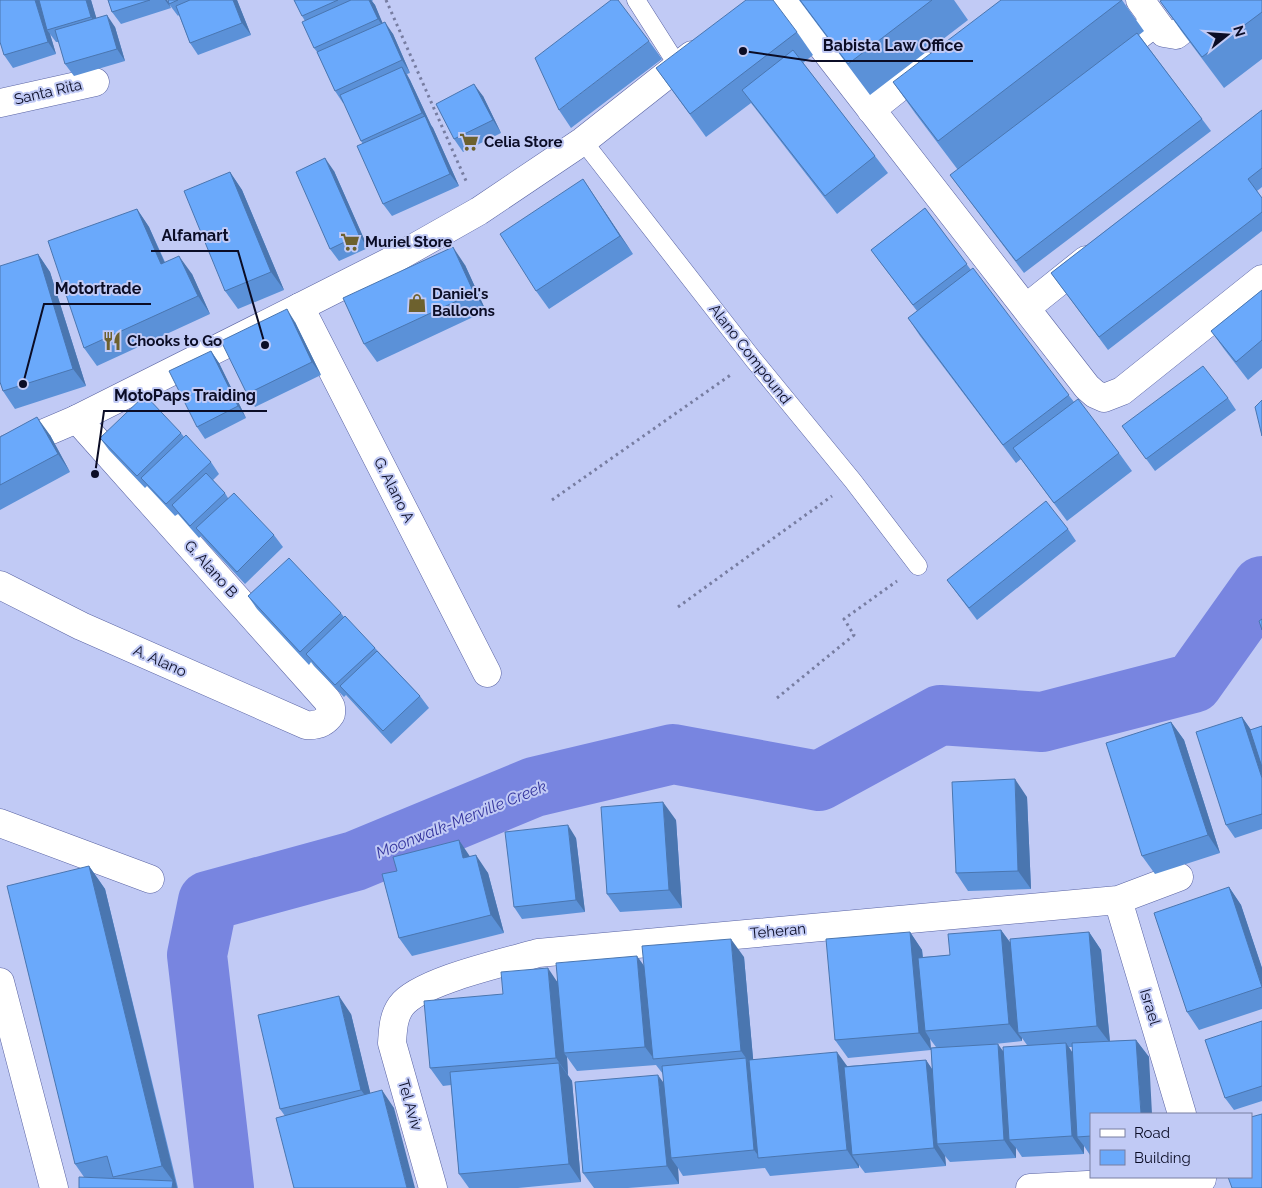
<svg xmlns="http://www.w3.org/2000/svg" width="1262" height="1188" font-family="Raleway,sans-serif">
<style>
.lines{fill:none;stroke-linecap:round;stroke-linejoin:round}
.river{stroke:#7885e0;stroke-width:60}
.lane-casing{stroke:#5963a3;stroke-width:19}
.street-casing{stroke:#5963a3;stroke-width:29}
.secondary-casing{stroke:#5963a3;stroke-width:29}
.path{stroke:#777da1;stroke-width:3;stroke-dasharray:2.5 4;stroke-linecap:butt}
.lane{stroke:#fff;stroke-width:18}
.street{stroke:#fff;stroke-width:28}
.secondary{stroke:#fff;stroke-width:28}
.wall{fill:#5b91d8;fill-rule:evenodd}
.shaded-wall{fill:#4a76b0}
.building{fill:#6aa9fb;stroke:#4a76b0}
.labels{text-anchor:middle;stroke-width:4;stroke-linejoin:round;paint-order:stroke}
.street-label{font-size:15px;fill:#0b0d26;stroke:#c1caf5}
.poi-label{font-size:15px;font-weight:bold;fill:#0b0d26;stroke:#c1caf5;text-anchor:start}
.water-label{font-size:16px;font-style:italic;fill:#34359e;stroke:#c1caf5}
.leader{fill:none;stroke:#0b0d26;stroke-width:2}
.callout-dot{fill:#0b0d26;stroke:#c1caf5;stroke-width:2}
.callout-label{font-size:16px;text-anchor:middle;font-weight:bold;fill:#0b0d26;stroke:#c1caf5;stroke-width:4;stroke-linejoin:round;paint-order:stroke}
</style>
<rect width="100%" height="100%" fill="#c1caf5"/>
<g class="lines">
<path class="river" d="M224 1188 197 955 208 901 355 861 534 787 673 754 819 781 940 715 1042 722 1193 683 1262 586"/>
<g class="lane-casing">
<path id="lane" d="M636 0 678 66
M583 141 753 359 853 481 918 566"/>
</g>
<g class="street-casing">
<path id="street" d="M786 0 1087 387 1095 394 1104 398 1122 391 1262 279
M1140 0 1164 33 1176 35 1220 0
M1109 58 1156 22
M0 103 95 82
M871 110 926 66
M300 307 487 673
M1026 308 1086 260
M0 585 81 626 306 725C317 726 325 723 331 714V707L327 700 77 419
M0 823 150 879
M1118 900 1182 1114
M0 982 54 1188
M433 1188 392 1043C393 1030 393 1017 401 1006 419 981 507 962 538 953L1118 900 1179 877
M1030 1188 1202 1179"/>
</g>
<g class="secondary-casing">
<path id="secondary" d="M0 452 77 419 300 307 389 262 479 211 583 141 692 55"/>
</g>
<path class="path" d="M386 0 467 183
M552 500 732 374
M678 607 832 496
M777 698 854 635 844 619 897 581"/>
<use href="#lane" class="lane"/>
<use href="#street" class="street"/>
<use href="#secondary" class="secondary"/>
</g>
<path class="wall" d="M0 0H91L96 18 115 27 125 61 74 76 65 64 59 42H56L50 34 56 54 13 68 4 55Z
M108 0H167L171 8 121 24 112 12Z
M168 0H237L251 35 198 55 190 43 179 15 178 16 169 4Z
M294 0H373L372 1 375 5 382 23 393 34 410 73 407 74 410 80 431 125 433 128 459 186 392 216 383 204 363 144 361 141 344 103H343L335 91 317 52 314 48 305 21 302 16Z
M799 0H954L968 20 870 95Z
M1122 0 1144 31 1139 35 1211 131 1024 273 950 175 958 170 915 113 893 82Z
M1262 0V59L1224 88 1182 32 1160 1Z
M797 32 813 55 803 63 875 156 888 173 837 214 751 103 706 137 656 68Z
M649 41 662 59 571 128 559 110Z
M483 96 501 133 463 152 454 139Z
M1262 110V187L1257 191 1262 198V231L1108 350 1051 273Z
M334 171 368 248 339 261 330 249Z
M230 172 242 190 284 290 238 309 225 291Z
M583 179 633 254 549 309 536 291Z
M925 208 971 270 1074 402 1119 453 1132 471 1067 521 1021 459 1016 463 920 336 908 318 917 311 871 250Z
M137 209 149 227 165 262 192 274 210 314 97 366 84 348Z
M38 254 50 272 86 386 15 409 3 391Z
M465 265 486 311 377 362 364 344Z
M1262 290V368L1248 380 1224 349 1211 331Z
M295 322 321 375 255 407 247 394Z
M211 351 219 363 246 418 205 439 197 427Z
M1228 398 1236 410 1155 471 1122 426Z
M181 433 184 437 211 462 219 474 213 480 225 493 228 498 274 535 283 547 245 584 205 541 201 536 199 538 178 514 175 516 147 486 145 488 109 450 100 438Z
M50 435 70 472 0 510V437Z
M1068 529 1076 541 977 620 947 580Z
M248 596 341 613 344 617 375 648 420 696 429 708 391 744 346 695 344 697 314 666 311 662 309 665 257 609Z
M1242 717 1251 730 1262 726V829L1235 838 1226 825Z
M1171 722 1184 740 1220 853 1155 874 1142 856Z
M1027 797 1031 889 968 891 956 873Z
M676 820 682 908 620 912 607 894Z
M576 838 585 912 522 919 514 907Z
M471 856 488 873 504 933 412 956 399 938Z
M89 866 105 889 178 1188 84 1177 75 1164Z
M1229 887 1241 905 1262 968V1009L1199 1030 1187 1012Z
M1001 930 1010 942 1089 932 1101 950 1110 1041 1136 1040 1149 1057 1091 1114V1155H1090L1084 1146V1154L1022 1157 1016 1148V1158L950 1162 945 1156 946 1166 865 1173 859 1165V1168L770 1176 765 1168 683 1176 678 1168 679 1184 628 1188H594L583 1173 664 1083 663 1074 656 1065 577 1071 567 1057 568 1075 572 1081 581 1182 518 1188H469L459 1174 451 1085 443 1086 430 1068 503 994 558 981 644 966 744 957 753 1059 848 1066 926 1060 932 1069 931 1050 848 1058 835 1040 910 932 922 950 923 957 950 955ZM1022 1038 1027 1045 1004 1052 995 1044 1022 1041ZM930 1039 936 1047 931 1048ZM1069 1047H1072V1052Z
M351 1014 370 1093 394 1108 285 1116 280 1109Z
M1262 1021V1101L1234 1110 1225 1098Z"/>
<path class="shaded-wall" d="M35 0H40L47 30 50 34 56 54 48 42Z
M86 0H91L100 30 91 17Z
M165 0H167L171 8Z
M233 0H237L251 35 242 23Z
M369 0H371L375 5 386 31 378 19Z
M107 15 115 27 125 61 117 49Z
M385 22 393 34 410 73 402 60Z
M402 67 410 80 431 125 422 113Z
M474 84 483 96 501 133 493 120Z
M425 116 433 128 459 186 450 174Z
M325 158 334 171 368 248 359 235Z
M230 172 242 190 284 290 271 272Z
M583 179 633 254 620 236Z
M137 209 149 227 173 282 161 264Z
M453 247 465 265 486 311 474 293Z
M38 254 50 272 86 386 73 369Z
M179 256 192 274 210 314 198 296Z
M287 309 295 322 321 375 312 362Z
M211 351 219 363 246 418 238 406Z
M37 417 50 435 70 472 58 454Z
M1242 717 1251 730 1262 764V778Z
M1171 722 1184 740 1220 853 1208 835Z
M1015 779 1027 797 1031 889 1018 871Z
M663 802 676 820 682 908 669 890Z
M568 825 576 838 585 912 576 900Z
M459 840 471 858H463Z
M476 855 488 873 504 933 491 915Z
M89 866 105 889 177 1188H172L173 1181 162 1166Z
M1229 887 1241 905 1262 968V987Z
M1001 930 1014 948 1018 1033 1022 1038V1041L1009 1024Z
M910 932 922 950 929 1030 925 1031 930 1039 931 1050 919 1033Z
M1089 932 1101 950 1110 1043 1097 1026Z
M731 939 744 957 754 1069 741 1051Z
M637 956 650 974 654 1059 645 1047Z
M548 968 560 986 564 1053 567 1057 568 1075 556 1058Z
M339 996 351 1014 374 1108 361 1090Z
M1136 1040 1149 1057 1152 1114H1141Z
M1066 1043 1078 1061 1077 1137 1084 1146V1154L1072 1136Z
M998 1044 1010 1061 1009 1140 1016 1148V1158L1004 1140Z
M837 1052 850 1070 852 1155 859 1165V1168L847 1150Z
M746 1058 758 1076 760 1158 754 1150Z
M926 1060 938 1078 937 1144 945 1156 946 1166 934 1148Z
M559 1063 572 1081 581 1182 569 1164Z
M658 1075 671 1093V1158L678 1168 679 1184 667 1166Z
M382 1090 394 1108 415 1188H407Z"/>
<path class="building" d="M0 0H35L48 42 4 55 0 42Z
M39 0H86L91 17 47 30Z
M108 0H150L112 12Z
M168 0H178L169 4Z
M190 0H233L242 23 190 43 176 6Z
M294 0H338L302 16Z
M351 0H369L378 19 314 48 302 22Z
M611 0H618L649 41 559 110 535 58Z
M746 0H773L797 32 690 114 656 68Z
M800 0H932L848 64Z
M1001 0H1122L938 141 893 82Z
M1162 0H1262V12L1202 57 1160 1Z
M107 15 117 49 65 64 55 30Z
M385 22 402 60 335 91 317 52Z
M1137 33 1202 119 1016 261 950 175Z
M793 50 875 156 825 196 742 90Z
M402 67 422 113 361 141 340 95Z
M474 84 493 120 454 139 436 104Z
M1262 110V168L1248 179 1262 198V212L1099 337 1051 273Z
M425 116 450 174 383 204 357 146Z
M325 158 359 235 330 249 296 172Z
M230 172 271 272 225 291 184 191Z
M583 179 620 236 536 291 500 234Z
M925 208 967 264 913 305 871 250Z
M137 209 161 264 179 256 198 296 84 348 48 241Z
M453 247 474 293 364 344 343 298Z
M38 254 73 369 3 391 0 382V266Z
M973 268 1069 395 1003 445 908 318Z
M1262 290V340L1236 362 1211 331Z
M287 309 312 362 247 394 221 341Z
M211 351 238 406 197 427 169 371Z
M1203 366 1228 398 1146 459 1122 426Z
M145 395 181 433 137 476 100 438Z
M1078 399 1119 453 1054 503 1013 448Z
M1262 400V436L1255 407Z
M37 417 58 454 0 485V437Z
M186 435 211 462 166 504 141 478Z
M206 473 225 493 190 526 172 505Z
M234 493 274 535 237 572 196 528Z
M1046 501 1068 529 969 608 947 580Z
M289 558 341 613 300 652 248 596Z
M345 616 375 648 335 685 306 654Z
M1262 619V630L1259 621Z
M377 651 420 696 383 731 340 686Z
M1242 717 1262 778V814L1226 825 1196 732Z
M1171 722 1208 835 1142 856 1106 743Z
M1262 726V767L1250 730Z
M1015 779 1018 871 956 873 952 782Z
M663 802 669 890 607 894 601 807Z
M568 825 576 900 514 907 505 832Z
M459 840 463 858 476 855 491 915 399 938 382 874 397 871 393 857Z
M89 866 162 1166 113 1177 107 1156 75 1164 7 886Z
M1229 887 1262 987 1187 1012 1154 913Z
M1001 930 1009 1024 925 1031 918 958 950 955 948 934Z
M910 932 919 1033 835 1040 826 939Z
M1089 932 1097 1026 1018 1033 1010 939Z
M731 939 741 1051 653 1059 642 946Z
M637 956 645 1047 564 1053 556 963Z
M548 968 556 1058 430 1068 424 1001 503 994 501 972Z
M339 996 361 1090 280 1109 258 1015Z
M1262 1021V1086L1225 1098 1205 1040Z
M1136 1040 1141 1114H1091V1136L1077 1137 1072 1043Z
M1066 1043 1072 1136 1009 1140 1003 1047Z
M998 1044 1004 1140 937 1144 931 1048Z
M837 1052 847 1150 758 1158 749 1060Z
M746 1058 754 1150 671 1158 662 1066Z
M926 1060 934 1148 852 1155 844 1067Z
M559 1063 569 1164 459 1174 450 1072Z
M658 1075 667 1166 583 1173 575 1082Z
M382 1090 407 1188H294L276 1118Z
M1262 1114V1188H1232L1228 1177H1251V1117Z
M79 1177 173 1181 172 1188H79Z"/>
<defs>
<g id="supermarket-bare" transform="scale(1.5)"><path d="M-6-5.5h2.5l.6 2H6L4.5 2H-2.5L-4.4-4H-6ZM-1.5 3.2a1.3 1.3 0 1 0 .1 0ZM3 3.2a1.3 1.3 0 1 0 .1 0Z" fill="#6d612e" stroke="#c1caf5" stroke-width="2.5" paint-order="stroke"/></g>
<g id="shop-bare" transform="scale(1.5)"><path d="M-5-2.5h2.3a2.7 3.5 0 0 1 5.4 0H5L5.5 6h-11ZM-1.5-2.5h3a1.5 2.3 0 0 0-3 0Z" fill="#6d612e" stroke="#c1caf5" stroke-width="2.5" paint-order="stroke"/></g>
<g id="restaurant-bare" transform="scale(1.5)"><path d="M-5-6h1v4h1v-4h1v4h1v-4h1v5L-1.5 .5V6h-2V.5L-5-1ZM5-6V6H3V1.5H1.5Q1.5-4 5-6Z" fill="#6d612e" stroke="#c1caf5" stroke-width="2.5" paint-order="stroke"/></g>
</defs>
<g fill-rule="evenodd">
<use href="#supermarket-bare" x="469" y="142"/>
<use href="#supermarket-bare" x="350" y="242"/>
<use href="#shop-bare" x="417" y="303"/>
<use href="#restaurant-bare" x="112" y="341"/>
</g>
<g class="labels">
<g class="street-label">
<text transform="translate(48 92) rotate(-13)" y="5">Santa Rita</text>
<text transform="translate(750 354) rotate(52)" y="5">Alano Compound</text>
<text transform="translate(394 490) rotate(63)" y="5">G. Alano A</text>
<text transform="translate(211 569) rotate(48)" y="5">G. Alano B</text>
<text transform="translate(160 661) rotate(24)" y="5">A. Alano</text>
<text transform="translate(778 931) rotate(-5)" y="5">Teheran</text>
<text transform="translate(1150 1007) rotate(73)" y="5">Israel</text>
<text transform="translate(410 1105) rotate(74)" y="5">Tel Aviv</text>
</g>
<g class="poi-label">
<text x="484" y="147">Celia Store</text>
<text x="365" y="247">Muriel Store</text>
<text x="432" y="299">Daniel's<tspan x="432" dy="17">Balloons</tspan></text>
<text x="127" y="346">Chooks to Go</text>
</g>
<g class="water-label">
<text transform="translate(461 819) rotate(-22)" y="6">Moonwalk-Merville Creek</text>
</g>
</g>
<path class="leader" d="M743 51L812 61H973M265 345L238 251H151M23 384L44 304H151M95 474L104 411H267"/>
<g class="callout-dot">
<circle cx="743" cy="51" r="5"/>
<circle cx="265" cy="345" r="5"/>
<circle cx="23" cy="384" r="5"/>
<circle cx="95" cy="474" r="5"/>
</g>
<g class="callout-label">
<text x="893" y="51">Babista Law Office</text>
<text x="195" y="241">Alfamart</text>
<text x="98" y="294">Motortrade</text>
<text x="185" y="401">MotoPaps Traiding</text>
</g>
<rect x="1090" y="1113" width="162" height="65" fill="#c1caf5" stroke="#787ea2"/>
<rect x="1100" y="1129" width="25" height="8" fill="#ffffff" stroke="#787ea2"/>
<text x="1134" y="1138" font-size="15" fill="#0b0d26">Road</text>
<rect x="1100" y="1150" width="25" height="15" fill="#6aa9fb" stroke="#787ea2"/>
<text x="1134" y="1163" font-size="15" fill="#0b0d26">Building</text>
<g transform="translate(1227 35) rotate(73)" stroke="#c1caf5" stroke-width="4" paint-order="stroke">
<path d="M0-4L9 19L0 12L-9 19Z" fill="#0b0d26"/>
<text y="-8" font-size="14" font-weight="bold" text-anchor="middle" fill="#0b0d26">N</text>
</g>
</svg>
